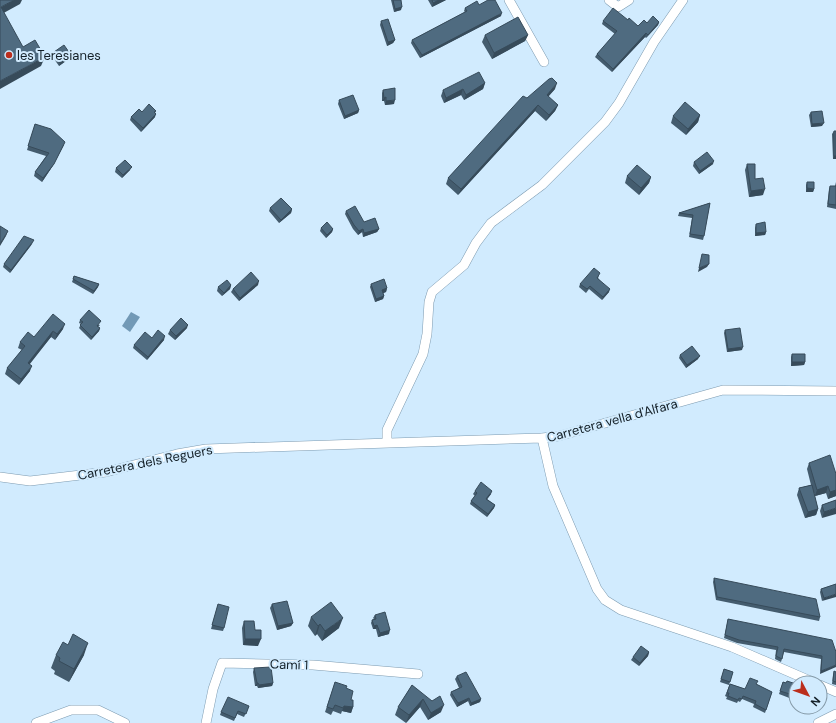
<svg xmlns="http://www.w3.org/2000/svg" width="836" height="723" font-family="'DM Sans',sans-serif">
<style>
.water{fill:#7299b6}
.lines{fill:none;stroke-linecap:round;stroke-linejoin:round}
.minor-casing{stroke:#7d9bb1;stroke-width:10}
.minor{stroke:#fff;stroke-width:9}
.wall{fill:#445c6e}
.shaded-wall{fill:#374b5a}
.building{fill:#4f6b80;stroke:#374b5a}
.poi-dot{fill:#bb2e1d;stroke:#d1ebfe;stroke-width:1.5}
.labels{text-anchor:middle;stroke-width:4;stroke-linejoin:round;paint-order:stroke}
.poi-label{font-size:13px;fill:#142028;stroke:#d1ebfe;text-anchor:start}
.street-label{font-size:13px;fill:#142028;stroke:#d1ebfe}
</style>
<rect width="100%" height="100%" fill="#d1ebfe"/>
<path class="water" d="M131 312 140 317 130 332 122 326Z"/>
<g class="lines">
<g class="minor-casing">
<path id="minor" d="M509 0 544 62
M609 0 618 7 629 0
M542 438 553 486 597 589 605 600 621 610 732 647 815 683
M387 442V430L423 354 427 334 429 302 432 292 464 265 476 243 491 223 542 185 605 122 619 103 654 42 683 0
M0 477 30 481 106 472 177 454 206 449 542 438 559 436 723 390 836 391
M820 685 836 692
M36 723 71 710H98L125 723
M206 723 213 689 222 663 313 665 418 674
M818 723 836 714"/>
</g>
<use href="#minor" class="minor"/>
</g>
<path class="wall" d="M391 0H401V10L394 12Z
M428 0H446L432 7Z
M479 5 501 16 420 58 411 43 412 40 465 12 464 11 465 8Z
M628 20 638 26 647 23 659 22 658 25 646 38 645 37 612 72 595 57 597 54 615 34 602 24 603 21Z
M381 21 395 40 393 43 387 46 380 25Z
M485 35H528L525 41 492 59 482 42Z
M54 52 70 58 59 66 52 56Z
M485 83 483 89 464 100 461 95 444 103 441 96 443 90Z
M555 89 548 97 558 105 555 111 546 121 535 111 458 195 446 184 448 178 527 98Z
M383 90 394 104 385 105 384 101H382V93Z
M339 100 359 110 358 113 344 119 338 104Z
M156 111 155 113V117L141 132 130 120 131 117 142 112Z
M811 112 822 126 811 127 809 115Z
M700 115 698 122 686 135 671 123 673 116Z
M35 124 64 145 52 167 42 182 34 176 35 172 46 156 27 150Z
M834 131H836V159H833L832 134Z
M694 162 713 164 699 174 693 166Z
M747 164 763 195 749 197 745 170Z
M116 168 130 170 122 178 115 172Z
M627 176 651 177 649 183 639 195 625 183Z
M807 182 814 189 813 192H806V185Z
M836 182V209L827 207 829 189 830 186H835Z
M710 203 704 236 703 240 689 237 692 218 678 216 679 213Z
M270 208 292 209 291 213 279 223 269 211Z
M346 211 364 222 379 229 377 232 363 237 362 232 358 235 353 229 345 214Z
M756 224 766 232 765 235 755 236V228Z
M321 228 333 229 332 232 326 238 320 231Z
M32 244 10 273 3 267 4 264Z
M74 276 99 284 98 287 93 294 72 282Z
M599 276 598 278 609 292 602 300 589 289 586 293 579 287 580 284Z
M371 284 387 288 386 292 383 293 384 296 383 299 375 302 370 287Z
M231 285 230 289 222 296 217 291 218 287Z
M258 285 239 301 231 292 233 289Z
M80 320 100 325 98 327 100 328 99 331 91 340 79 328 81 324 79 323Z
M187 328 175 340 168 334 170 330Z
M63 329 55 340 51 337 29 364 30 371 19 385 5 374 7 368 22 350 18 348 20 342 34 337Z
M725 330 742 350 727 352 724 333Z
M152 338 164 340 147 360 133 348 134 345Z
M792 354 805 362 804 365 791 366V357Z
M680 355 698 359 686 368 679 358Z
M809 463 836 474V496L828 499 826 493 815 496 813 489 818 509 816 515 805 518 797 495 799 488 811 485 807 469Z
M475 491 491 494 487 499 495 505 494 508 487 517 470 504 471 501 475 496 473 494Z
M836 500 822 518 820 511 822 505Z
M714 578 820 617 819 621 716 600 713 582Z
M836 584 822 601 820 592 821 589Z
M218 604 224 628 223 631 211 629Z
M272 604 293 623 291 626 277 630 270 608Z
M375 615 389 634 378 637 376 629H373L371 623 372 620 374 619 373 618Z
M311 617 339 628 322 641 317 634 315 636 308 626Z
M728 619 836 652 820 674 821 659 784 652 781 662 775 659 776 650 737 643 724 638Z
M244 621 255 630 258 646 243 645 242 628Z
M649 652 648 656 639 666 631 660 633 657Z
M56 655H84L69 682 54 674 55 671 51 668Z
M254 668 273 683 272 686 258 688 257 686H255L253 672Z
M724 669 733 672 729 685 720 682Z
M834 671 836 672V685L832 684 833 675Z
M457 676 481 699 480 702 470 706 468 701 457 707 450 695 451 692 459 688 455 679Z
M335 682 346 688 351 700 353 707 351 713 342 711 341 714 333 711 331 715 325 712Z
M783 682 796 686 792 699 779 694Z
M730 684 745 689 756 684 772 692 765 713 753 707 754 704 742 699 740 702 738 701 737 703 726 699 727 697 725 696Z
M412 685 441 712 428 720 420 707 406 723 395 715 398 707Z
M249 706 244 717 237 714 234 721 220 715 221 712Z"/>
<path class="shaded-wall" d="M14 0H22L20 4 0 15 1 7Z
M439 0H446L432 7 433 3Z
M402 7 401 10 394 12 395 9Z
M502 13 501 16 420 58 422 55Z
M659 22 658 25 646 38 648 35Z
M646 33 645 37 612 72 613 69Z
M528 35 525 41 492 59 494 53Z
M395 40 393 43 387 46 388 42Z
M71 55 70 58 59 66 60 63Z
M45 57 41 66 0 89V81Z
M485 83 483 89 464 100 466 95Z
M557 83 555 89 544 101 547 95Z
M463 89 461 95 444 103 446 98Z
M386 97 384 101H382L384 98Z
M395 100 394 104 385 105 386 101Z
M538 105 535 111 458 195 461 189Z
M558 105 555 111 546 121 549 115Z
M359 110 358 113 344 119 345 116Z
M156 114 155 117 141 132 143 128Z
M700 115 698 122 686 135 688 129Z
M824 123 822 126 811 127 812 124Z
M65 142 52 167 42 182 43 178Z
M834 156H836V159H833Z
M714 161 713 164 699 174 700 171Z
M132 167 130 170 122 178 123 175Z
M651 177 649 183 639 195 641 188Z
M807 188 814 189 813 192H806Z
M765 189 763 195 749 197 751 191Z
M292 209 291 213 279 223 281 220Z
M333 229 332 232 326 238 327 235Z
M363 229 362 232 358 235 359 231Z
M379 229 377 232 363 237 364 233Z
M8 231 6 236 0 246V244Z
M766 232 765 235 755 236 756 233Z
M34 240 32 244 10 273 11 270Z
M709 264 707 267 698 272 699 268Z
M259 281 258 285 239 301 240 298Z
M99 284 98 287 93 294 94 291Z
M231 285 230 289 222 296 224 293Z
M387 288 386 292 381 294 382 290Z
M610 289 609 292 602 300 603 297Z
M384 296 383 299 375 302 376 299Z
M65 324 63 329 55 340 57 334Z
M188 325 187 328 175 340 176 336Z
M100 328 99 331 91 340 92 337Z
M53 331 51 337 26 369 28 363Z
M165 336 164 340 147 360 148 357Z
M743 347 742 350 727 352 728 349Z
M700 356 698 359 686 368 687 365Z
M792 362H805L804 365 791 366Z
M32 366 30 371 19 385 21 379Z
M828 486 826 493 815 496 817 490Z
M836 490V496L828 499 830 492Z
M492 491 491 494 485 502 486 499Z
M495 505 494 508 487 517 488 514Z
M836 508V514L822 518 824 512Z
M818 509 816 515 805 518 808 512Z
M836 594V597L822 601 824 598Z
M343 618 339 628 322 641 325 631Z
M293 623 291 626 277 630 278 626Z
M320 624 317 634 315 636 318 626Z
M377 625 376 629H373L374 626Z
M390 630 389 634 378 637 380 633Z
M245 639H261L258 646 243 645Z
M88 643 84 655 69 682 74 669Z
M649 652 648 656 639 666 640 663Z
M836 665V667L820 674 821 671Z
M257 683H258L257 686H255Z
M273 683 272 686 258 688 259 685Z
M469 698 468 701 457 707 458 703Z
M423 699 420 707 406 723 409 715Z
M481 699 480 702 470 706 471 703Z
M444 705 441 712 428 720 431 713Z
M344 706 353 707 351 713 342 711Z"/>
<path class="building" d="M0 0H14L1 7 23 47 35 40 45 57 0 81Z
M393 0H401L402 7 395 9Z
M432 0H439L433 3Z
M488 0H495L502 13 422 55 412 40 467 11 465 8 477 1 479 5Z
M613 8 628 20 629 18 638 26 644 20 647 23 653 16 659 22 648 35 646 33 613 69 597 54 617 31 603 21Z
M518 17 528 35 494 53 485 35Z
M388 19 395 40 388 42 381 21Z
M64 45 71 55 60 63 54 52Z
M479 72 485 83 466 95 463 89 446 98 443 90Z
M552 78 557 83 547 95 558 105 549 115 538 105 461 189 448 178 523 96 527 98 549 79Z
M395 88V100L386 101V97L384 98 383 90Z
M353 95 359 110 345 116 339 100Z
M685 102 700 115 688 129 673 116Z
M149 104 156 111 154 112 156 114 143 128 131 117 139 109 142 112Z
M822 111 824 123 812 124 811 112Z
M35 124 51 129 65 142 54 164 43 178 35 172 49 153 28 146Z
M834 131H836V156H834Z
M707 152 714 161 700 171 694 162Z
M125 160 132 167 123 175 116 168Z
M747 164H755V179L763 178 765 189 751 191Z
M637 165 651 177 641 188 627 176Z
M807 182H814V189L807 188Z
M830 186H836V205L828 204Z
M281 198 292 209 281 220 270 208Z
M710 203 704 236 690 234 693 215 679 213Z
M355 206 364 222 375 218 379 229 364 233 363 229 359 231 354 225 346 211Z
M327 222 333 229 327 235 321 228Z
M765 222 766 232 756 233V224Z
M0 226 8 231 0 244Z
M24 236 34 240 11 270 4 264Z
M702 254 709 255V264L699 268Z
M594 268 600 273 597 278 610 289 603 297 590 286 587 289 580 284Z
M251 272 259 281 240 298 233 289Z
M74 276 99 284 94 291 73 279Z
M384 279 387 288 382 290 384 296 376 299 371 284Z
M227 280 231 285 224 293 218 287Z
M89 310 101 321 97 326 100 328 92 337 80 325 83 322 80 320Z
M53 314 65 324 57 334 53 331 28 363 32 366 21 379 7 368 25 346 20 342 28 332 34 337Z
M181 318 188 325 176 336 170 330Z
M740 328 743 347 728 349 725 330Z
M158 330 165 336 148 357 134 345 145 332 152 338Z
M692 346 700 356 687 365 680 355Z
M792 354H805V362H792Z
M830 455 836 474V490L830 492 828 486 817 490 809 463Z
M481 482 492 491 486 499 495 505 488 514 471 501 477 493 475 491Z
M812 485 818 509 808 512 799 488Z
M836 500V508L824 512 822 505Z
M714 578 816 599 820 617 717 597Z
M836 584V594L824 598 821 589Z
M287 601 293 623 278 626 272 604Z
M331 602 343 618 325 631 320 624 318 626 311 617Z
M218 604 229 607 224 628 212 625Z
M385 612 390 630 380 633 377 625 374 626 372 620 376 619 375 615Z
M728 619 832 640 836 652V665L821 671 822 656 784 649 782 659 776 656 778 647 739 640 725 635Z
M244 621H254L255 630H261V639H245Z
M73 634 88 643 74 669 59 661 60 658 56 655 63 642 68 645Z
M641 646 649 652 640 663 633 657Z
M271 667 273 683 259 685 258 683H257L254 668Z
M724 669 733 672 730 682 721 679Z
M834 671 836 672V682L833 681Z
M466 672 481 699 471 703 469 698 458 703 451 692 462 687 457 676Z
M750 678 758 681 756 684 772 692 766 710 755 704 756 701 743 696 742 699 739 698 738 700 728 696 729 693H727L730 684 745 689Z
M787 681 796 684V686L793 695 780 691 783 682 786 683Z
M335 682 347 686 346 688 353 691 351 700H353V707L344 706 343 708 335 705 333 709 327 707Z
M412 685 432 701 440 696 444 705 431 713 423 699 409 715 398 707Z
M228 697 249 706 246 714 238 711 235 718 221 712Z"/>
<circle class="poi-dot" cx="9" cy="55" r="4"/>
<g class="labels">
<g class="poi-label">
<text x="17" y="60">les Teresianes</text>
</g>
<g class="street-label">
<text transform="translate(612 420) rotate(-15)" y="5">Carretera vella d'Alfara</text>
<text transform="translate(145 462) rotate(-11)" y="5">Carretera dels Reguers</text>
<text transform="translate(289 664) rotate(2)" y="5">Camí 1</text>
</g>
</g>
<g transform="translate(808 695) rotate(131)"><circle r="19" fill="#d1ebfe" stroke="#859aa8"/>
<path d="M0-3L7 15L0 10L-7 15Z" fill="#bb2e1d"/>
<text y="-6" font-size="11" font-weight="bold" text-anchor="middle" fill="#142028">N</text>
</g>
</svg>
